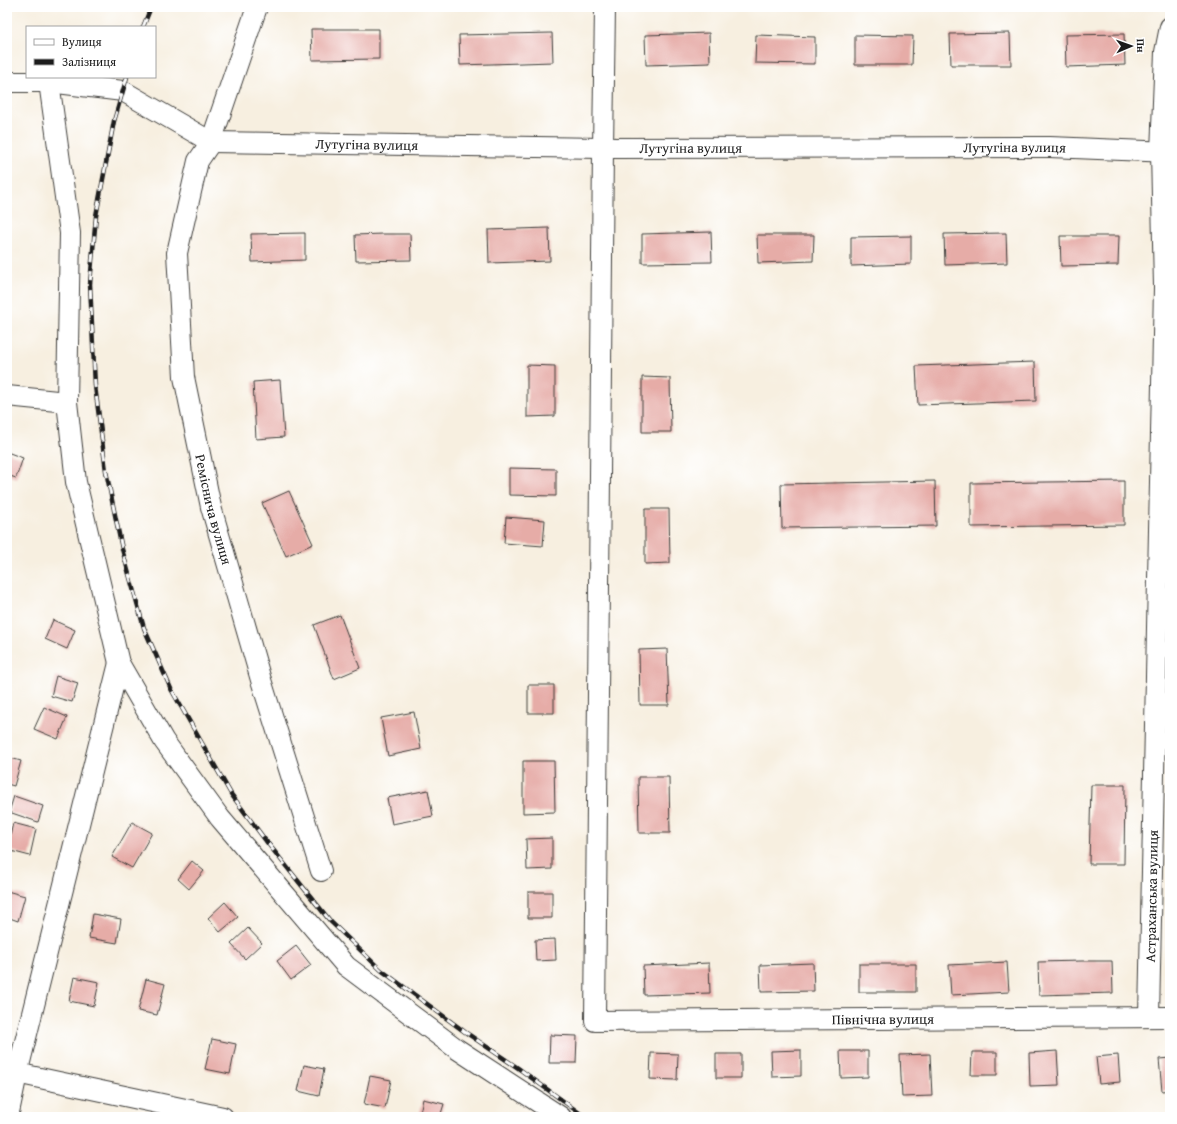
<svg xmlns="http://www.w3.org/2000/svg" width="1177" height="1124" font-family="'Gentium Book Plus',serif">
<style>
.building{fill:#e6aca7}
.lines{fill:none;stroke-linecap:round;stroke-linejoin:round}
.street-casing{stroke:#3d3c39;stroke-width:22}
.street{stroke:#fff;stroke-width:20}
.rail-casing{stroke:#1c1c1c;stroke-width:4.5}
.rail{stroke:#fff;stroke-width:3;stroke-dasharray:9;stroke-linecap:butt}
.labels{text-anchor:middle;stroke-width:4;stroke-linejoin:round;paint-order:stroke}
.street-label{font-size:14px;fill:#1c1c1c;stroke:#fff}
</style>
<rect width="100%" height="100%" fill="#fff"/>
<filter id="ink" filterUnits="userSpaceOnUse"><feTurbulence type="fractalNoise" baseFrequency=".025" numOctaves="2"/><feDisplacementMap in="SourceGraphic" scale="8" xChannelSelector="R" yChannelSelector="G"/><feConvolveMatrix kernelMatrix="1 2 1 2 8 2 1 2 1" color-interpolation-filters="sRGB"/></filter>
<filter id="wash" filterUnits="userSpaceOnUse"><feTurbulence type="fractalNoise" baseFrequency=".012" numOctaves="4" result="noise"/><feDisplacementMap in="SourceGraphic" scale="16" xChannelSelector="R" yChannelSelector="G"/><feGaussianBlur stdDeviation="0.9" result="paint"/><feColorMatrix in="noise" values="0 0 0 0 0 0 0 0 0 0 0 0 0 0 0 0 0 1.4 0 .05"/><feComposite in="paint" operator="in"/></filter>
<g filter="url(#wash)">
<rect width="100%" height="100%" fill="#f7efe0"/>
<g id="blocks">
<path class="building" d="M311 29H379V59L312 60Z
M552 33 553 62 460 65 459 35Z
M709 33 710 63 646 65 645 35Z
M1010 33 1011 65H951L950 34Z
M1124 34 1125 65 1066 67 1065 35Z
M756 35 815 37V64L755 63Z
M855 35 913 36 912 65H855Z
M549 228 550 261 489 263 488 230Z
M711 232 712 262 642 263V234Z
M305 233V260L252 262 251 234Z
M1006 233 1007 263 945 265 944 234Z
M383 234H410L411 260 356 261 355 235Z
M757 235H814L813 261 758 263Z
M911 236V264L851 266V237Z
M1060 236H1119L1118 265 1061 266Z
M1035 362 1036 401 918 405 916 366Z
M527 365 555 366V416L527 417Z
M642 377 670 378 671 432H642Z
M280 380 284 437 256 439 253 382Z
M7 452 23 458 16 478 7 475Z
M509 468 556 469V496L509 495Z
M935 481 936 526 782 528 781 484Z
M1124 481V525L971 527V483Z
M289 491 313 544 286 556 262 503Z
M645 509H669L670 563 645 564Z
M506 517 545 520 543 546 504 543Z
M340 615 360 668 334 679 314 625Z
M53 620 75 630 67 649 45 639Z
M667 649 669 705H640L639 650Z
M56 676 78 683 72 702 51 696Z
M528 685H554V713H528Z
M44 707 67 717 58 739 34 729Z
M414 712 421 749 388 756 381 718Z
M7 757 21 761 14 786 7 784Z
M523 761H554L555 812 523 813Z
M638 777H669L670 833H639Z
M1091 785H1125L1124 864H1089Z
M428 790 433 816 392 824 387 798Z
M14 796 43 806 38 822 9 812Z
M132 822 152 833 132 868 112 857Z
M13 823 36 829 30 856 7 850Z
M552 838V869L527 870 526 839Z
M192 861 204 871 189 889 178 879Z
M7 891 25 896 18 921 7 917Z
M528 892H552V918H528Z
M225 902 238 917 220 932 208 918Z
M93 914 121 919 117 943 89 938Z
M248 928 262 943 245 959 231 944Z
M555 939 556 960 536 961 535 940Z
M296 946 311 965 291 980 277 961Z
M1082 961H1112L1113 993 1039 995 1038 962Z
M1007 962 1009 992 951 995 949 965Z
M709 963 710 993 644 995 643 966Z
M813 963 814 991 761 992 760 965Z
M859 964H916V992H859Z
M74 977 99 982 94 1006 69 1001Z
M146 979 165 984 157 1015 138 1011Z
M550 1035 577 1036 576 1063H549Z
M212 1039 236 1044 230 1074 205 1069Z
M801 1050V1076L772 1077 771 1051Z
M840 1051H868V1077L841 1078Z
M1057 1051 1059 1085 1030 1086 1029 1053Z
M972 1052H997V1075H971Z
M651 1053 678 1054 677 1080 650 1079Z
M716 1054H741V1078H716Z
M930 1054 932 1096 902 1097 900 1055Z
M1118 1055 1120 1082 1099 1084 1096 1057Z
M1170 1058V1090L1162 1091 1159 1059Z
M304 1065 324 1069 319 1096 298 1091Z
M370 1076 391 1080 385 1108 364 1104Z
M423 1099 444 1104 440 1117H419Z"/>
</g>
</g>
<g filter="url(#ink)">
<use href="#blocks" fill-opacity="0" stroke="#3d3c39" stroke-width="1"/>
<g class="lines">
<g class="street-casing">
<g id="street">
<path id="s1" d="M257 7 211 142 198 161 177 253 184 377 211 507 261 680 321 871"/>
<path id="s2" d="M605 7 603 148 595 1021 1170 1017"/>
<path id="s3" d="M7 82H49L123 91 211 142 603 148 1050 147 1170 152"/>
<path d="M49 82 70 233 67 402"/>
<path d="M7 396 67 402 76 482 119 663 164 741 220 818 346 966 457 1049 561 1117"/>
<path id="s4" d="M1149 1017 1164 287 1161 152 1165 52 1170 27"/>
<path d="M7 1071 223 1117"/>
<path d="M8 1117 17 1074 119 663"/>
</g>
</g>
<use href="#street" class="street"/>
<g class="rail-casing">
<path id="rail" d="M143 27 151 7
M127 77 114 121 96 216 90 284 95 386 106 471 122 549 144 628 171 689 231 794 266 841 331 922 381 970 465 1032 518 1068 585 1117"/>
</g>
<use href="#rail" class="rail"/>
</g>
</g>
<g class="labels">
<g class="street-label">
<text dy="5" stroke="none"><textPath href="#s3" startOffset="374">Лутугіна вулиця</textPath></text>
<text dy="5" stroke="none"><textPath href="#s3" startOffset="698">Лутугіна вулиця</textPath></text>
<text dy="5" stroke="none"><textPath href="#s3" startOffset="1022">Лутугіна вулиця</textPath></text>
<text dy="5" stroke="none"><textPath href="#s1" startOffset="520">Реміснича вулиця</textPath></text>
<text dy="5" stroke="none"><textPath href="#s4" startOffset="121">Астраханська вулиця</textPath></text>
<text dy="5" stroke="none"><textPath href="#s2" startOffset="1302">Північна вулиця</textPath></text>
</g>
</g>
<rect width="1177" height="1124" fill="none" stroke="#fff" stroke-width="24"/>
<rect x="26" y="26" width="130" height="52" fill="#ffffff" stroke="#a4a4a4"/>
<rect x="34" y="39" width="20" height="6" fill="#ffffff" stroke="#a4a4a4"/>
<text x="62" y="46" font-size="12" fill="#1c1c1c">Вулиця</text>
<rect x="34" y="59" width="20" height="6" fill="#1c1c1c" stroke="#a4a4a4"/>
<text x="62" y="66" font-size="12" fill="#1c1c1c">Залізниця</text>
<g transform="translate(1131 46) rotate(88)" stroke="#ffffff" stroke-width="3" paint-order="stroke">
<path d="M0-3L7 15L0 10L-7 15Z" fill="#1c1c1c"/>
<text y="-6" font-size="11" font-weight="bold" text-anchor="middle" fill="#1c1c1c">Пн</text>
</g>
</svg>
